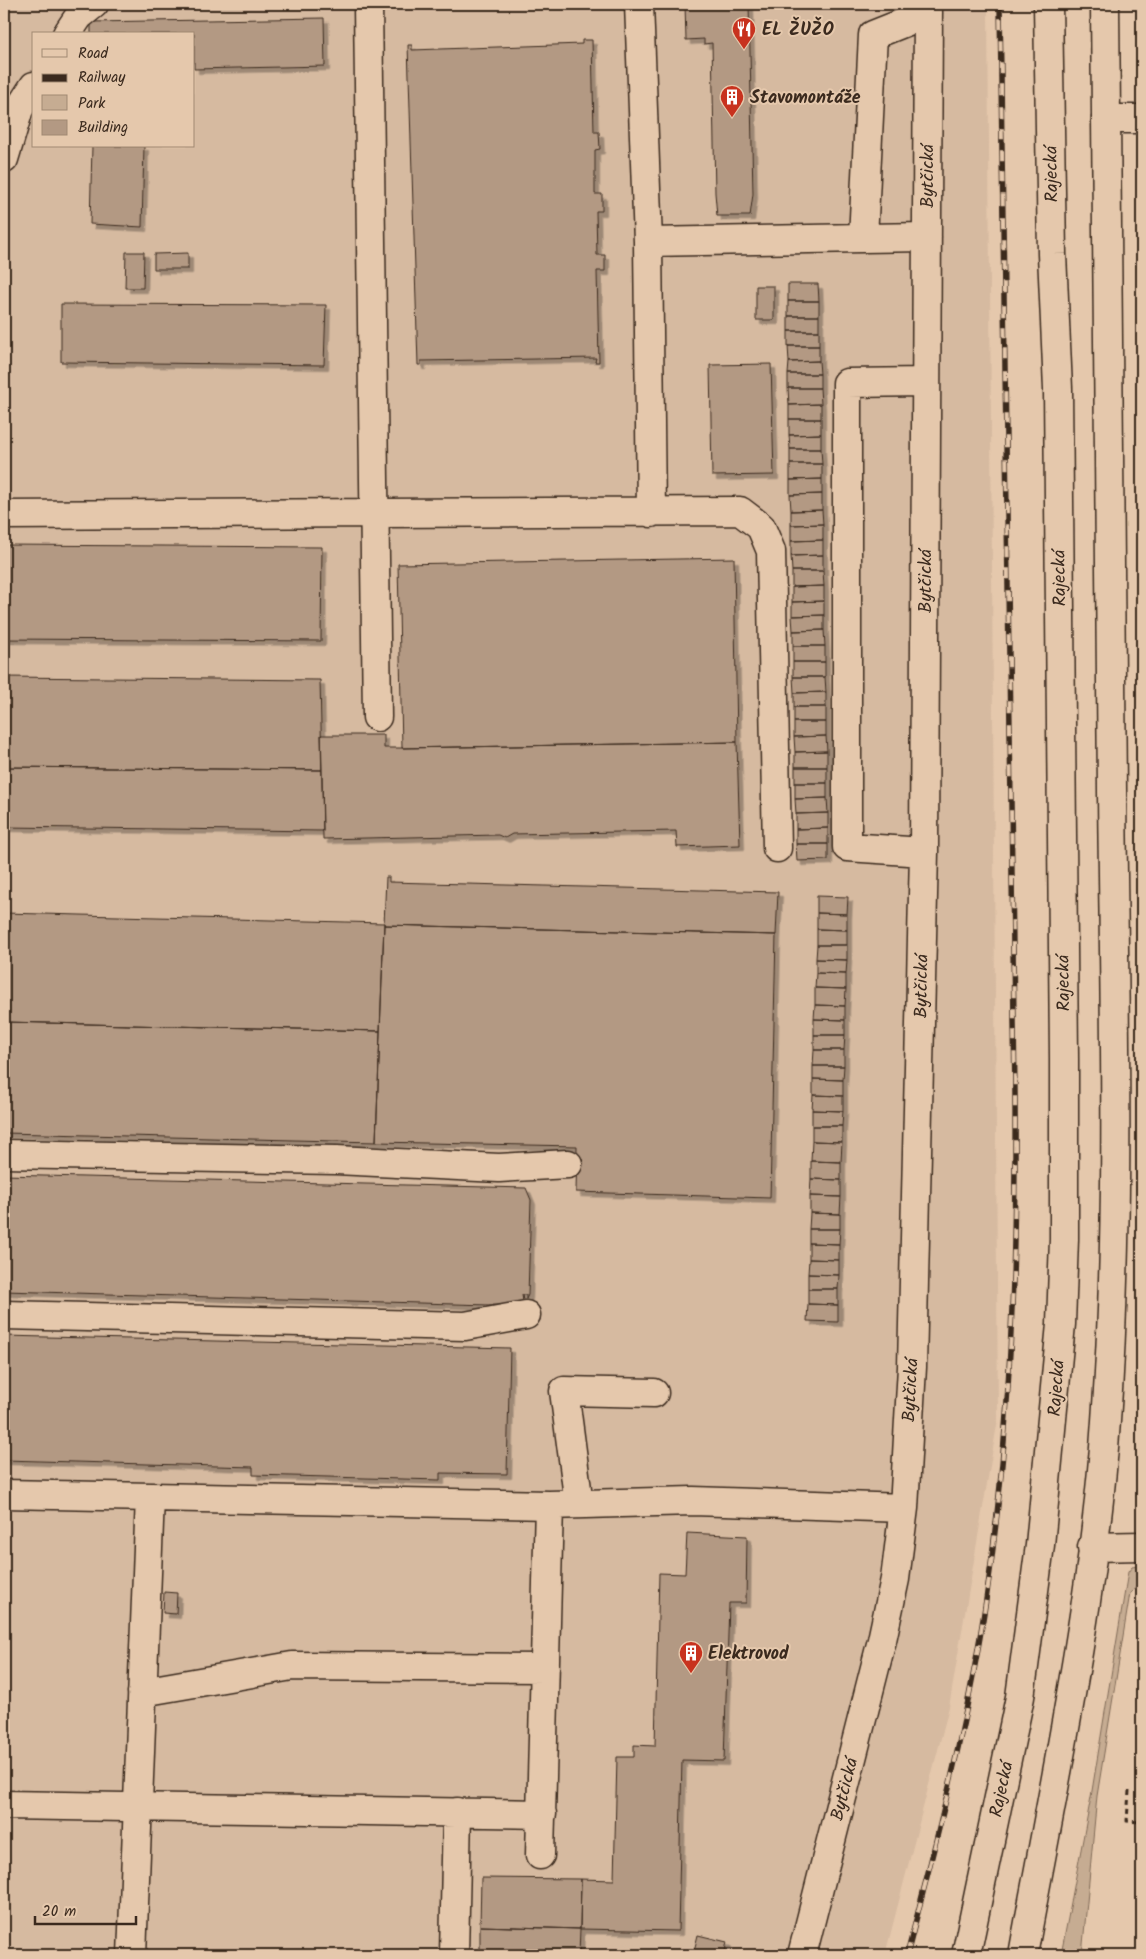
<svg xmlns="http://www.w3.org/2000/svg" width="1146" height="1959" font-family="Kalam,sans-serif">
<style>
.built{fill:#d6baa0;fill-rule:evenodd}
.green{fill:#c6ac92;stroke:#806b58}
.building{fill:#b39983;stroke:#3b2a1e;filter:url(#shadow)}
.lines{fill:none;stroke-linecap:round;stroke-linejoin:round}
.minor-casing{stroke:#3b2a1e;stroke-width:31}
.major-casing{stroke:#3b2a1e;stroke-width:31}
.path{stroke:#3b2a1e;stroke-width:3;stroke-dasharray:5 4;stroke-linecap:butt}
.minor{stroke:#e5c8ac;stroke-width:28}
.major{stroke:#e5c8ac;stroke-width:28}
.rail-casing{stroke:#3b2a1e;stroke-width:5.5}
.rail{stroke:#e5c8ac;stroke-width:4;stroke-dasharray:11;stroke-linecap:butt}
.labels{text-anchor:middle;stroke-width:4;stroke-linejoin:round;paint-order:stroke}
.poi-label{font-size:18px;font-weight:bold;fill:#3b2a1e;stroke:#e5c8ac;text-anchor:start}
.street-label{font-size:18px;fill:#3b2a1e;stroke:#e5c8ac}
</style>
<defs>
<filter id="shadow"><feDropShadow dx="4.5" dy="4.5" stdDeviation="0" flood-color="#0004"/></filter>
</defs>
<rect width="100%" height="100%" fill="#e5c8ac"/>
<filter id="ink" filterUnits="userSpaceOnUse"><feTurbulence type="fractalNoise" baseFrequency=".02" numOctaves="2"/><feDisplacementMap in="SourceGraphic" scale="10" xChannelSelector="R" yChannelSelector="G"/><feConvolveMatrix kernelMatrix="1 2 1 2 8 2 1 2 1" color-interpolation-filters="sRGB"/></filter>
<g filter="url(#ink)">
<path class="built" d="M4 4H988L998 1419 949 1707 885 1955H4ZM34 34H194V146H34Z
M1136 4H1142V75L1136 70Z"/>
<path class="green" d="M1138 1566 1142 1567V1582L1130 1593 1097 1796 1082 1955H1061L1091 1797 1128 1572 1132 1567Z"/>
<path class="building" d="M703 4H749L753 194 750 216H717L715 193 712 43 704 44V39L686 40 685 5Z
M324 18 325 66 194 69V34H91V22Z
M582 40H592L594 132H599L600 149 595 150V194H602V211H596L597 255H605V271H597L599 362H595L596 358 421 361V365H418L408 45H412V50L582 44Z
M92 146H144L142 227 90 224Z
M126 252H144L143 288H125Z
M188 253V269H154V254Z
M788 284H818L819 301H788Z
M756 286H774V320H756Z
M788 301H819V316H788Z
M61 304 326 305 324 365 61 362Z
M788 316H819V331H788Z
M788 331H819V346H788Z
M788 346H819V361L789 362Z
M819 361 820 374H788L789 362Z
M771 364 774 475 712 476 710 365Z
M788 374H820V388H788Z
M788 388H820L821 404 789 405Z
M821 404V419H789V405Z
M789 419H821V434L789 435Z
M821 434V449H790L789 435Z
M790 449H821L822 464H790Z
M790 464H822V479L790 480Z
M822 479V494L790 495V480Z
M822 494V510L791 511 790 495Z
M822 510 823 524 791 525V511Z
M823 524V540L791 541V525Z
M823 540V555L791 556V541Z
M4 545 322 547 321 641 4 639Z
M823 555V571H792L791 556Z
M734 558 737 742 402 748 398 564Z
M792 571H823L824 586 792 587Z
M824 586V601L792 602V587Z
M824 601V615L792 616V602Z
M824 615V630L793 631 792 616Z
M824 630 825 646H793V631Z
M793 646H825V662H793Z
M793 662H825V677H793Z
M4 677 320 680 322 770 4 767Z
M793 677H825L826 692 794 693Z
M826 692V707H794V693Z
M794 707H826V722H794Z
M794 722H826V736L794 737Z
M321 735H384V748H402L737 742 740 845 677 847 676 831 512 834 505 838 498 835 323 839Z
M826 736 827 751 795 752 794 737Z
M827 751V767H795V752Z
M4 767 322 770 323 831 4 827Z
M795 767H827V783H795Z
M795 783H827V798L795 799Z
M827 798 828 813 796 814 795 799Z
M828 813V828L796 829V814Z
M828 828V844H796V829Z
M796 844H828V860L797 861Z
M386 877H389V882L778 892 776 935 384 925Z
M817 896 848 897 847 914 817 913Z
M4 913 384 923 380 1031 4 1022Z
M817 913 847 914V930L817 929Z
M384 925 776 935 770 1198 576 1192 577 1146 376 1142Z
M817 929 847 930V945H817Z
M817 945H847V960L816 959Z
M816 959 847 960 846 974 816 973Z
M816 973 846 974V989L815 988Z
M815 988 846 989 845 1006 815 1005Z
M815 1005 845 1006V1020L814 1019Z
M814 1019 845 1020V1035H814Z
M4 1022 380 1031 376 1142 4 1133Z
M814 1035H845L844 1050H814Z
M814 1050H844V1066H813Z
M813 1066H844L843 1080 813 1079Z
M813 1079 843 1080V1096L813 1095Z
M813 1095 843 1096V1111L812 1110Z
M812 1110 843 1111 842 1126H812Z
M812 1126H842V1142L812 1141Z
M812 1141 842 1142 841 1162 811 1161Z
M811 1161 841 1162V1180L811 1179Z
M4 1175 526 1188 531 1200 528 1295 526 1299V1295H522L523 1301H526L523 1306 4 1291Z
M811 1179 841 1180V1197L810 1196Z
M810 1196 841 1197 840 1214 810 1213Z
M810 1213 840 1214V1229H809Z
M809 1229H840L839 1244 809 1243Z
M809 1243 839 1244V1260L809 1259Z
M809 1259 839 1260V1275L808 1274Z
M808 1274 839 1275 838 1289H808Z
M808 1289H838V1305L808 1304Z
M808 1304 838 1305V1322L807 1321Z
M4 1336 510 1348 507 1474 440 1473V1480L253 1475V1467L4 1460Z
M687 1533 747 1536 746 1603H729L724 1761 682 1760 678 1931 580 1929 581 1879 614 1880 617 1757H634V1745L655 1746 659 1573 685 1574Z
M164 1592 177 1593 176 1614 163 1613Z
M481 1878 581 1879 580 1929 480 1926Z
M480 1926 580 1929 579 1955H480Z
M698 1935 727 1942 724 1955H693Z"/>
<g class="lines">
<g class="minor-casing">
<path id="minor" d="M368 4 377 717
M639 4 648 242 651 513
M67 34 79 16 94 4
M1106 119H1142
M4 159 19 109 34 86
M927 237 863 238 873 35 928 13
M648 242 863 238
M4 515 740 511 761 527 771 551 777 848
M924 852 847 847V383L926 382
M4 1154 336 1160 499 1168 568 1164
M4 1315 465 1326 526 1315
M4 1494 549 1505 693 1501 904 1508
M579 1504 564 1391 654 1393
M1092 1547 1142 1546
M142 1692 292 1666 545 1668
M4 1805 542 1814
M540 1855 549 1505
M132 1955 150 1497
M454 1955 457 1812
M802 1955 882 1640 895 1579 904 1508 912 1367 924 852 928 4"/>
</g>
<g class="major-casing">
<path id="major" d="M966 1955 1020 1697 1040 1545 1061 1324 1064 1239V1058L1058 389 1052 254 1048 4
M1023 1955C1055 1778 1094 1600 1106 1421 1121 1211 1114 1001 1112 791 1109 529 1108 266 1105 4"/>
</g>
<path class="path" d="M1129 1791 1127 1821 1142 1822"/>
<use href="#minor" class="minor"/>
<use href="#major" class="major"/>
<g class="rail-casing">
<path id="rail" d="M907 1955C937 1838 968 1720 986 1600 1011 1431 1016 1264 1015 1093L1000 4"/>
</g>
<use href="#rail" class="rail"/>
</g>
</g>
<defs>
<g id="restaurant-pin" transform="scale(1.25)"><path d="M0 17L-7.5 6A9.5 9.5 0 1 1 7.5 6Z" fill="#c8321e" stroke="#e5c8ac"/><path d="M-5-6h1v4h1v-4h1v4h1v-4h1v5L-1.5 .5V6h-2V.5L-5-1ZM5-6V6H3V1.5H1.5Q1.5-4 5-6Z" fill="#fff"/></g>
<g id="building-pin" transform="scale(1.25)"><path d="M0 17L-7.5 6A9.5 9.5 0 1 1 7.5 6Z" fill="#c8321e" stroke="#e5c8ac"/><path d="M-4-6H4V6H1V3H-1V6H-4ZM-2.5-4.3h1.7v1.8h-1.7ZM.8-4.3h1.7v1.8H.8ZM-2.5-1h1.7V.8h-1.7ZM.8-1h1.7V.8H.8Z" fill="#fff"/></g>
</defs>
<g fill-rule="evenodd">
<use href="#restaurant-pin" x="744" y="29"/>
<use href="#building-pin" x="732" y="97"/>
<use href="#building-pin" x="691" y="1653"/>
</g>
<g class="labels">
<g class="poi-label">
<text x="762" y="35">EL ŽUŽO</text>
<text x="750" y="103">Stavomontáže</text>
<text x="708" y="1659">Elektrovod</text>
</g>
<g class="street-label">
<text transform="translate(1051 174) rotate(-91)" y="6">Rajecká</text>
<text transform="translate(927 176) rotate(-90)" y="6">Bytčická</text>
<text transform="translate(1059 578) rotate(-91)" y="6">Rajecká</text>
<text transform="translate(925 581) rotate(-90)" y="6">Bytčická</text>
<text transform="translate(1063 983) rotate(-91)" y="6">Rajecká</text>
<text transform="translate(921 986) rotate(-89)" y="6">Bytčická</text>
<text transform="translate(1056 1388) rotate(-86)" y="6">Rajecká</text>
<text transform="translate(910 1390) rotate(-87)" y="6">Bytčická</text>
<text transform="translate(844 1789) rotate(-76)" y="6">Bytčická</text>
<text transform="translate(1001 1789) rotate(-78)" y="6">Rajecká</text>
</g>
</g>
<rect width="1146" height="1959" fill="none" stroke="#e5c8ac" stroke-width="20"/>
<rect x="10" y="10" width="1126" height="1939" fill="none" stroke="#3b2a1e" stroke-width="2" filter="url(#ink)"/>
<rect x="32" y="32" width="162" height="115" fill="#e5c8ac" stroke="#a18973"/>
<rect x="42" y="49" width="25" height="8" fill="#e5c8ac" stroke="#a18973"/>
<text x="78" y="58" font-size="15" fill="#3b2a1e">Road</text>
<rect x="42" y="74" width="25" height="8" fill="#3b2a1e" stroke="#a18973"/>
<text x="78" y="82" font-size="15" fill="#3b2a1e">Railway</text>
<rect x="42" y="95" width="25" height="15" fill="#c6ac92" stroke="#a18973"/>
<text x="78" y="108" font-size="15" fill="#3b2a1e">Park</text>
<rect x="42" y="120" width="25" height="15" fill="#b39983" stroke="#a18973"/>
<text x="78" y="132" font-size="15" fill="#3b2a1e">Building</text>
<path d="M35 1916v8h101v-8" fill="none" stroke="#3b2a1e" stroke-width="2.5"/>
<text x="42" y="1916" font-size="15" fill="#3b2a1e" stroke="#e5c8ac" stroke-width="4" paint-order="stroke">20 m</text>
</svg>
